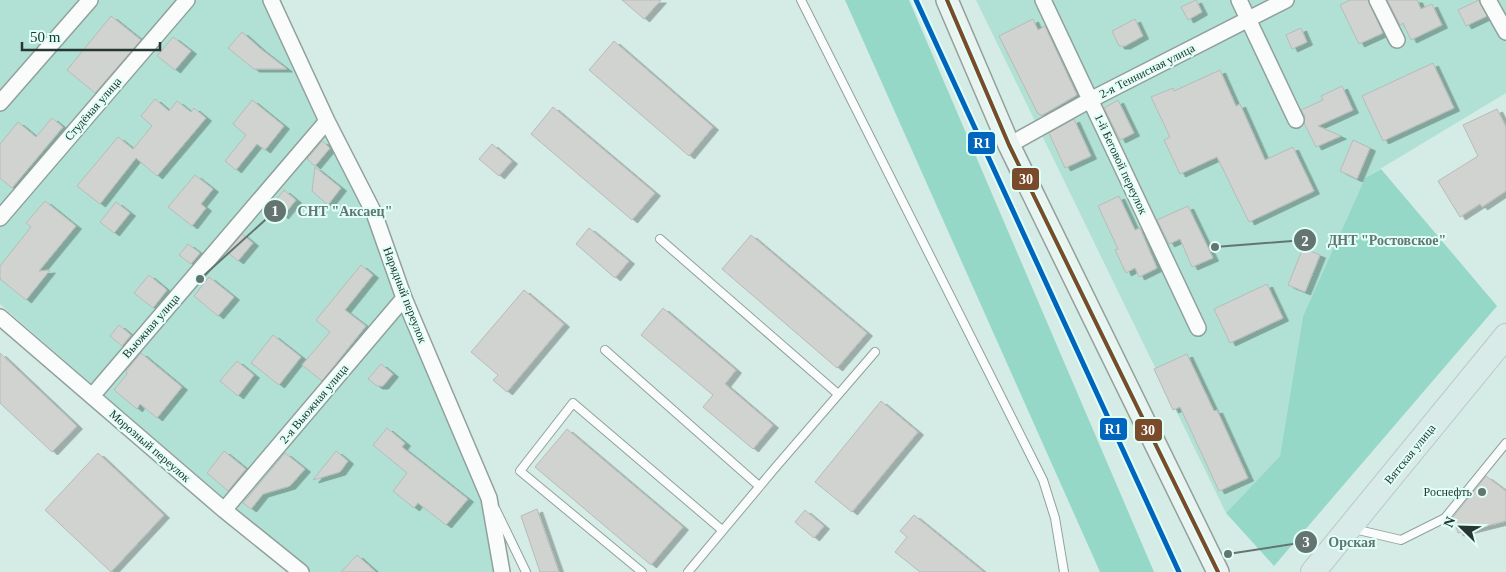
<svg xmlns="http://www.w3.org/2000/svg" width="1506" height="572" font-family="Georgia,serif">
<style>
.green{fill:#b0e1d4}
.forest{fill:#95d8c8}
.building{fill:#d0d3cf;stroke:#b8bbb7;filter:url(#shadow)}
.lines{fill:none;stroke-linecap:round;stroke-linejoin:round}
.lane-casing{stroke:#90a19c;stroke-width:10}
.street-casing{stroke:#90a19c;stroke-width:18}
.secondary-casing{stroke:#90a19c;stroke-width:24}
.primary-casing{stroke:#bdc8c5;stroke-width:26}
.lane{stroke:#f9fcfb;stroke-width:8}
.street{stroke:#f9fcfb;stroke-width:15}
.secondary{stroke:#e9f4f1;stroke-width:21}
.primary{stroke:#d8ebe8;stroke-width:24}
.bus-1-casing{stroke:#e0fff6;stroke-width:8}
.bus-1{stroke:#7a4b2a;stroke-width:4}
.rail-1-casing{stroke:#e0fff6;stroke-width:9}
.rail-1{stroke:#0065bd;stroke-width:5}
.poi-dot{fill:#647571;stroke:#e0fff6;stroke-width:2}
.labels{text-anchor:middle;stroke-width:4;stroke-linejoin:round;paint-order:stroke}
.street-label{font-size:12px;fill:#273632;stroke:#e0fff6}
.poi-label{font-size:12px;fill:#273632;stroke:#e0fff6;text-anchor:end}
.leader{fill:none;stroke:#647571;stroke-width:2}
.callout-dot{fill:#647571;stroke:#e0fff6;stroke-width:2}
.mark-label{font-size:15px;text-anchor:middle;font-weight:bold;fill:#fff}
.callout-label{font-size:14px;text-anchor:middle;font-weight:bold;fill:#647571;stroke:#e0fff6;stroke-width:4;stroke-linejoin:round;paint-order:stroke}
.line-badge{stroke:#e0fff6;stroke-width:2}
.badge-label{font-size:14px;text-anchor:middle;font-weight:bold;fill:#fff}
</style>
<defs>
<filter id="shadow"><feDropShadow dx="5.5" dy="3" stdDeviation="0" flood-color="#0004"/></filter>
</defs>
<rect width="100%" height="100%" fill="#d5ebe5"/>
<path class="green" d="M0 0H281L329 118 468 432 498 572H305L0 304Z
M976 0H1506V93L1365 178 1303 316 1280 456 1226 513Z"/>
<path class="forest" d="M845 0H909L1154 572H1100Z
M1381 169 1497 306 1274 566 1226 513 1280 456 1303 316 1365 178Z"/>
<path class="building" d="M622 0H661L644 19Z
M1196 0 1202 12 1188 20 1181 7Z
M1350 0H1368L1383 33 1359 44 1340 5Z
M1387 0H1417L1421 9 1432 4 1442 25 1411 40 1403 23 1400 25Z
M1479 0 1487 16 1466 26 1458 10Z
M111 16 141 40 95 93 67 70Z
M1033 19 1038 30 1045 26 1077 95 1041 116 1040 114H1038L999 36Z
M1135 19 1143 36 1125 46H1119L1112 31Z
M1301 28 1307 42 1292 49 1286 35Z
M242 32 261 49 287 69H254L228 48Z
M173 37 191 51 175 70 157 56Z
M614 41 713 127 689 156 589 70Z
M1433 63 1454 108 1383 141 1362 96Z
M1220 70 1236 106 1240 104 1265 160 1293 147 1314 191 1249 222 1217 157 1180 174 1164 140 1170 137 1151 97 1173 88 1174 91Z
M1342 86 1353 110 1318 126 1341 136 1316 147 1304 123 1305 116 1301 110 1323 100 1321 96Z
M155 99 169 111 177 101 191 112 194 108 206 118 157 176 136 158 100 204 77 186 118 137 133 149 152 126 141 116Z
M252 100 284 126 265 150 257 144 236 170 225 161 246 135 233 124Z
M1118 100 1134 133 1120 140 1104 108Z
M553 107 655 193 632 220 531 134Z
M1497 109 1506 127V191L1482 207 1480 204 1460 217 1438 181 1478 156 1463 125Z
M52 118 63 127 12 188 0 178V144L18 122 36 137Z
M1074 119 1091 156 1065 168 1049 133Z
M1353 140 1370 148 1357 179 1340 171Z
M322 141 330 148 315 166 307 159Z
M492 144 512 161 499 176 479 159Z
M315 167 341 188 328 205 312 191Z
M195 175 213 189 201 204 206 208 192 226 168 207Z
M284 190 296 200 283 216 271 206Z
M1119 196 1135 230 1140 228 1157 268 1139 277 1135 268 1126 273 1115 250 1118 249 1098 206Z
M45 201 76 226 39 271 50 270 26 300 0 279V266L31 227 26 223Z
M116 202 130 213 114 233 100 222Z
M1188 206 1213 258 1192 267 1180 239 1169 244 1157 220Z
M589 228 629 261 615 278 576 244Z
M242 234 253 243 238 261 227 252Z
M751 235 867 333 837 368 722 269Z
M188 244 200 253 191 264 179 255Z
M1303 248 1320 255 1305 292 1288 285Z
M361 265 373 275 345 310 366 326 322 381 302 365 330 332 316 320Z
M149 275 167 290 153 308 134 293Z
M209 277 234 297 218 316 194 296Z
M1267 284 1283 318 1230 343 1214 309Z
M524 290 564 324 507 392 493 380 498 375 471 352Z
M663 308 736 370 725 384 773 425 753 449 703 407 713 395 641 335Z
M119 325 131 335 122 346 110 336Z
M273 335 301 357 279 385 251 363Z
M0 353 77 426 52 452 0 403Z
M141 353 182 387 157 418 140 404 137 409 114 390 127 374 126 371Z
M1187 354 1214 411 1217 410 1248 478 1219 491 1180 407 1173 410 1154 369Z
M237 361 254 375 238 396 220 381Z
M381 364 393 374 383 386H377L368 379Z
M881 401 918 432 852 512 815 482Z
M387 428 405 443 402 447 468 499 446 525 418 503 414 508 393 491 407 473 373 445Z
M567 429 683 527 651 565 535 467Z
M224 451 246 469 228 491 207 473Z
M336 451 348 461 340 472 313 480Z
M98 453 164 515 111 572 45 510Z
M285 453 305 469 290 486 263 494 251 509 243 503Z
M1486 476 1506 491V521L1458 533 1453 517Z
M537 509 559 572H540L521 516Z
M805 510 824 526 814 538 795 522Z
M914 515 984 572H920L895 552 907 537 900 531Z
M357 555 376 572H341Z"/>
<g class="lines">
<g class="lane-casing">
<path id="lane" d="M801 0 1043 480 1055 518 1064 572
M660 239 838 394
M605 350 759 486
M496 510 526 572
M1354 529 1401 540 1445 518 1506 443
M642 572 520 471 573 403 722 530
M688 572 775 468 875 352"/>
</g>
<g class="street-casing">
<path id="street" d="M271 0 327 121 374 213 404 298 489 498 502 572
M1043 0 1198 328
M1239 0 1296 120
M1377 0 1397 40
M1488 0 1506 32
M0 103 90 0
M1009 145 1090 100 1286 0
M0 218 187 0
M0 317 224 510 301 572
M92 396 327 121
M224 510 404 298"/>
</g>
<g class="secondary-casing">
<path id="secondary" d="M947 0 1009 145 1218 572"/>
</g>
<g class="primary-casing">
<path id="primary" d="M1313 572 1506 336"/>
</g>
<use href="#lane" class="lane"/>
<use href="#street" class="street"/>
<use href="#secondary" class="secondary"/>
<use href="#primary" class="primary"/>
<g class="bus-1-casing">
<path id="bus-1" d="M947 0 1009 145 1218 572"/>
</g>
<use href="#bus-1" class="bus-1"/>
<g class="rail-1-casing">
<path id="rail-1" d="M916 0 1179 572"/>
</g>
<use href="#rail-1" class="rail-1"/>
</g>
<circle class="poi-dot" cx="1482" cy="492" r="5"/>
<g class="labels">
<g class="street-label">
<text transform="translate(1147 71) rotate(-27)" y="4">2-я Теннисная улица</text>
<text transform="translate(93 109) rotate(-49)" y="4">Студёная улица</text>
<text transform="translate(1121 164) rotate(65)" y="4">1-й Беговой переулок</text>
<text transform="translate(405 295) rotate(69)" y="4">Нарядный переулок</text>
<text transform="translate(151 326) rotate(-49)" y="4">Вьюжная улица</text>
<text transform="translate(314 404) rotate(-50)" y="4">2-я Вьюжная улица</text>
<text transform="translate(150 446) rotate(41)" y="4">Морозный переулок</text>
<text transform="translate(1410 454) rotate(-51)" y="4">Вятская улица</text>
</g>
<g class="poi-label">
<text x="1472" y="496">Роснефть</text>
</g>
</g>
<path class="leader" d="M200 279L275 211M1215 247L1305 240M1228 554L1306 542"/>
<g class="callout-dot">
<circle cx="200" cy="279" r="5"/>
<circle cx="1215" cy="247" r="5"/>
<circle cx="1228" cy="554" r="5"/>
<circle cx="275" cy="211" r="12"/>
<circle cx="1305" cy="240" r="12"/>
<circle cx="1306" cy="542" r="12"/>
</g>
<g class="mark-label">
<text x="275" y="216">1</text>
<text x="1305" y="246">2</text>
<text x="1306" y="547">3</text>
</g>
<g class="callout-label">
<text x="345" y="216">СНТ "Аксаец"</text>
<text x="1387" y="245">ДНТ "Ростовское"</text>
<text x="1352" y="547">Орская</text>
</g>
<g class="line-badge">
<rect x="967" y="131" width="29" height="24" rx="5" fill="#0065bd"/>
<rect x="1011" y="167" width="29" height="24" rx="5" fill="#7a4b2a"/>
<rect x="1099" y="417" width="29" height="24" rx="5" fill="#0065bd"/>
<rect x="1134" y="418" width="29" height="24" rx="5" fill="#7a4b2a"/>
</g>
<g class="badge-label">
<text x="982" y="148">R1</text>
<text x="1026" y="184">30</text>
<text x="1113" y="434">R1</text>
<text x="1148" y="435">30</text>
</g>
<g transform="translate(1461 527) rotate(293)" stroke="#e0fff6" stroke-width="4" paint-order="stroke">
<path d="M0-4L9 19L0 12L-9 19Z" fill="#273632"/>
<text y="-8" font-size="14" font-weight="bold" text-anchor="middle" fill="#273632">N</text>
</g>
<path d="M22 42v8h138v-8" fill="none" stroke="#273632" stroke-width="2.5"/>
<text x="30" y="42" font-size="15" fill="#273632" stroke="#e0fff6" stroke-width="4" paint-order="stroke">50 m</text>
</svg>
